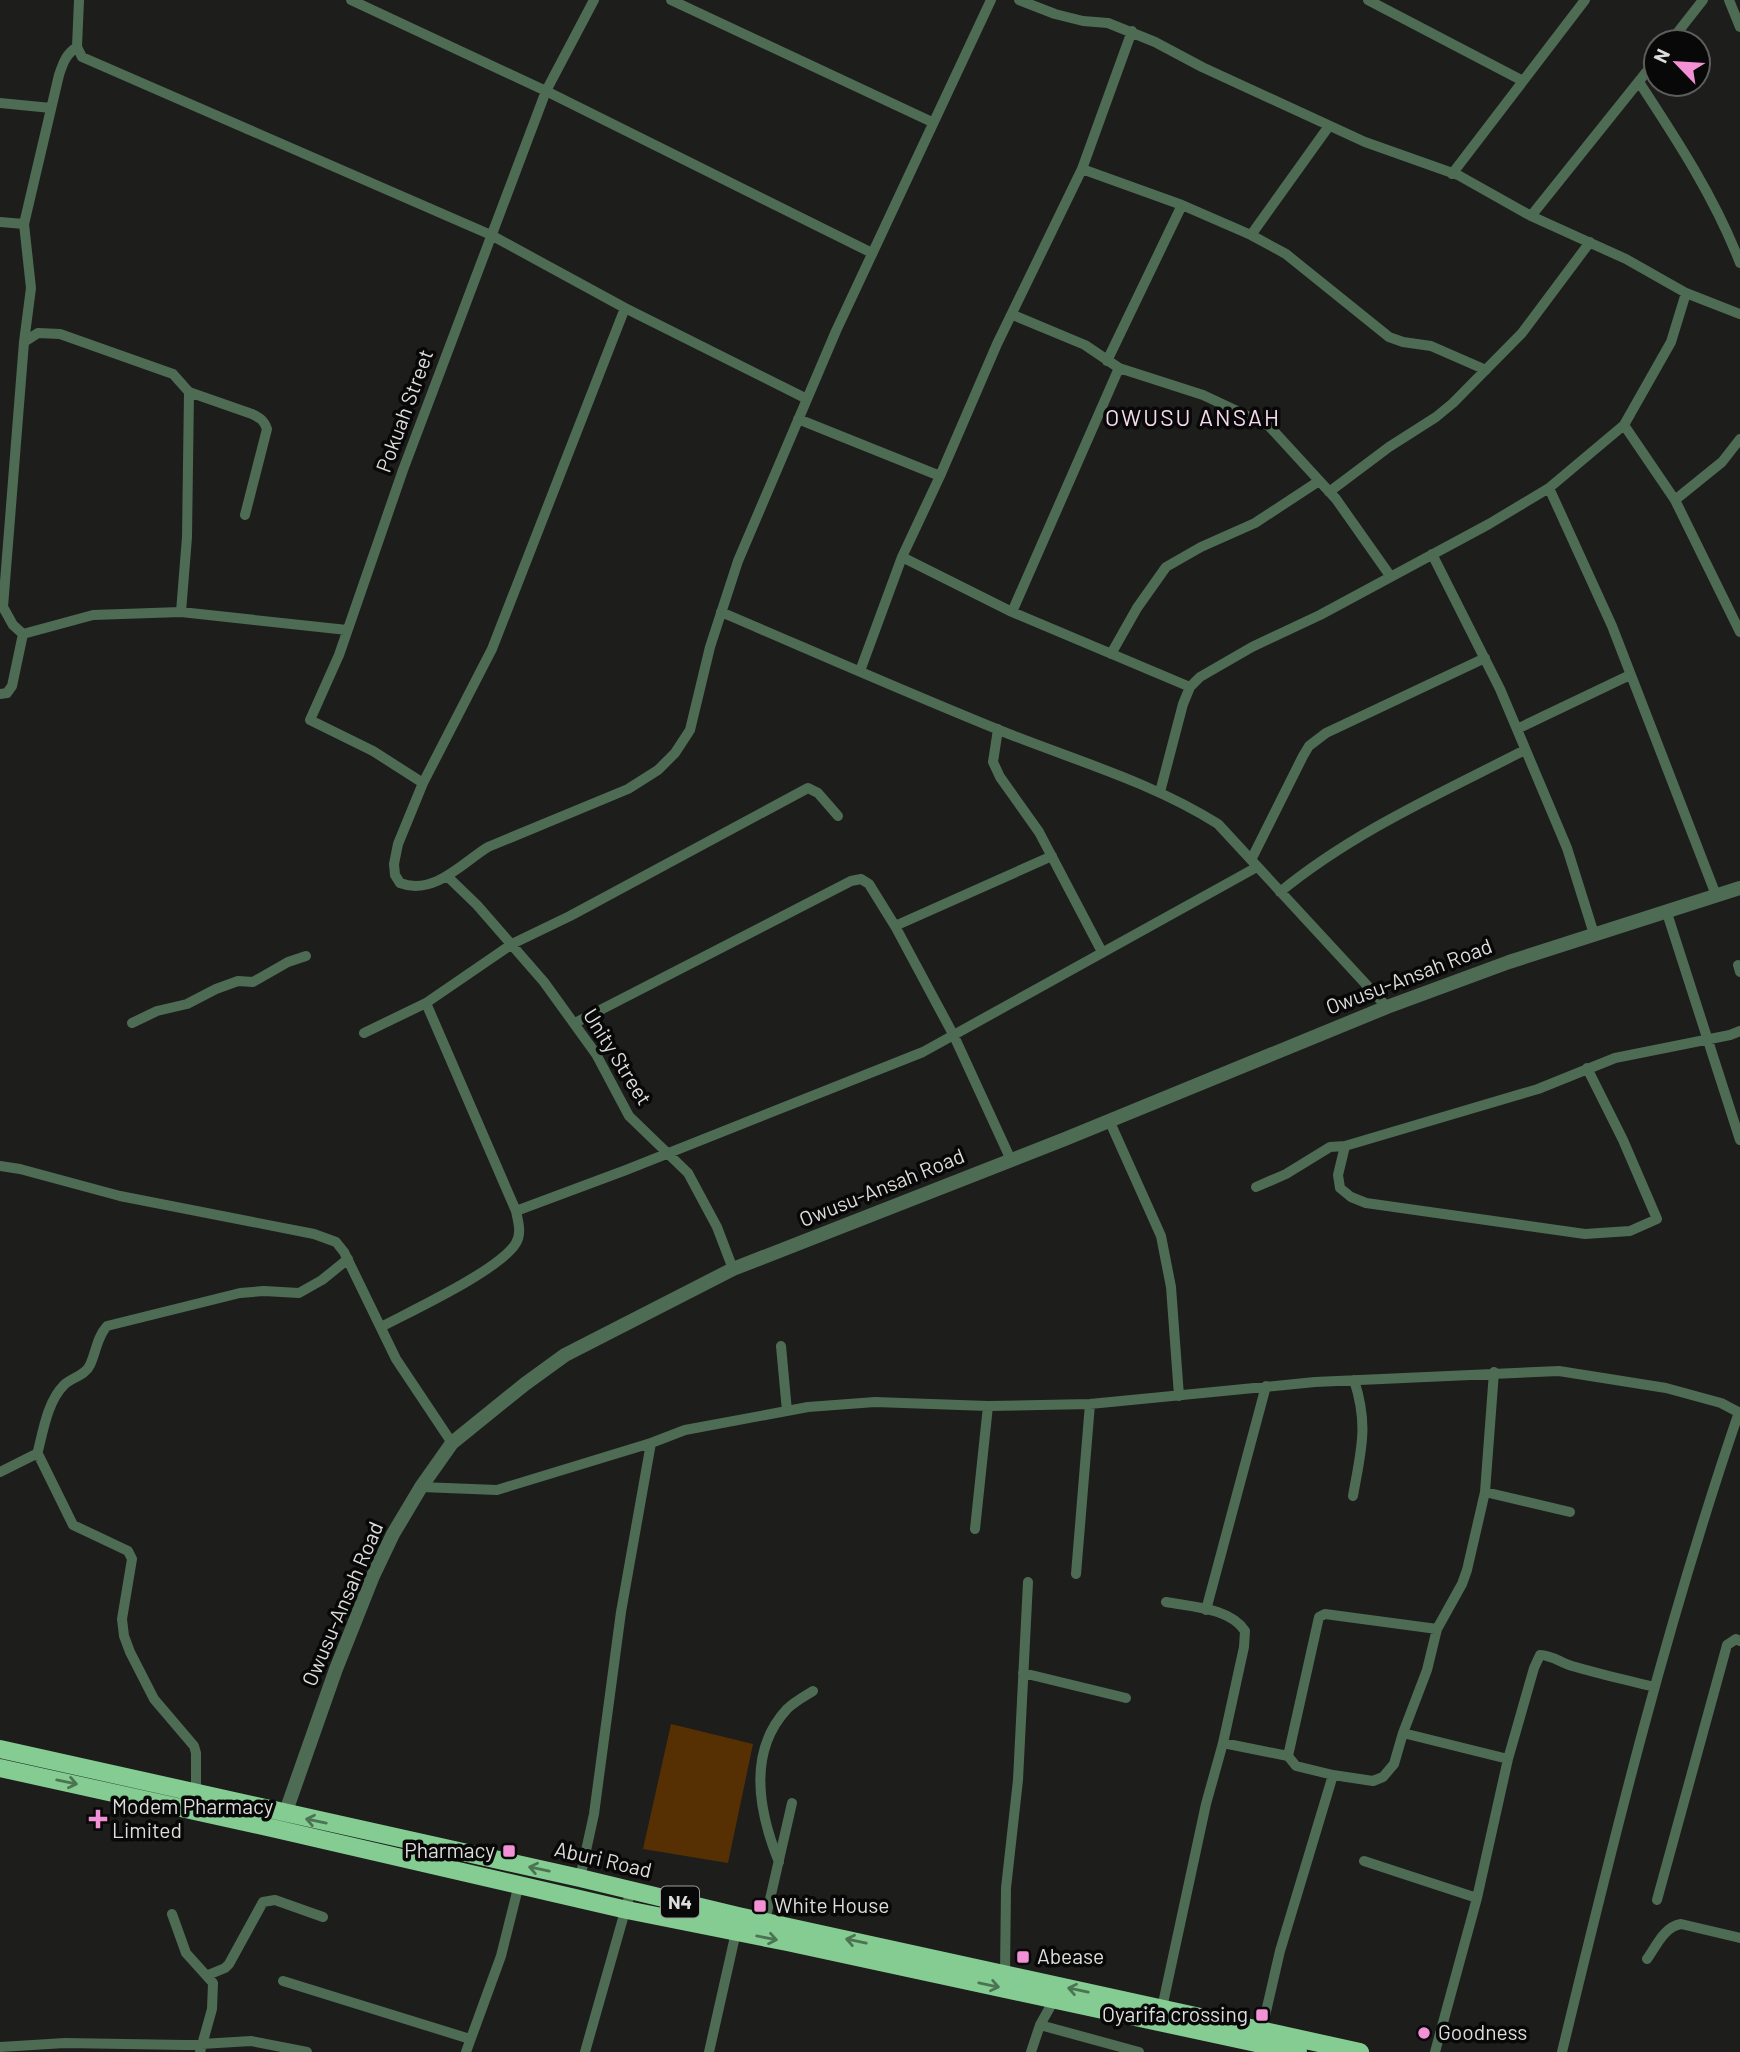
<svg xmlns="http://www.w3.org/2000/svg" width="1740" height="2052" font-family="Barlow,sans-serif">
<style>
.green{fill:#563003}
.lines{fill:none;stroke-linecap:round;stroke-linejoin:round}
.minor{stroke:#4d6c53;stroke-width:10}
.tertiary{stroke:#4d6c53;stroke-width:14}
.trunk{stroke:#84cc92;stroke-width:18}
.oneway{stroke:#4c7453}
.poi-dot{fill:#f391d6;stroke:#070807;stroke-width:2.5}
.labels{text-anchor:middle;stroke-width:7;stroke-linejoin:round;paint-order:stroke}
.shield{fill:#070807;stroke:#9d9e9c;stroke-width:2}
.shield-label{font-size:19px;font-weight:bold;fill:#dddedc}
.street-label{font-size:21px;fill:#dddedc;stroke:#070807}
.poi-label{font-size:21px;fill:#dddedc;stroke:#070807;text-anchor:start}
.neighbourhood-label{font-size:23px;letter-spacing:2px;fill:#f7daed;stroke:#070807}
</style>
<rect width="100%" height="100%" fill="#1d1d1b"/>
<path class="green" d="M671 1724 753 1744 728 1863 643 1849Z"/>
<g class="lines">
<path class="minor" d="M79 0 77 47 82 57 491 235 625 308 807 399
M351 0 546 91 872 253
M671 0 932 122
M1019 0 1055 14 1083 21 1108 23 1155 42 1202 67 1365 142 1458 175 1531 216 1626 259 1686 293 1740 314
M1368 0 1523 81
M1729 0 1740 27
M1670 42 1703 0
M1639 82C1677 140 1715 198 1740 263
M0 103 51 108
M1082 169 1182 205 1251 235 1286 254 1389 337 1403 342 1431 346 1486 370
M1452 174 1585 0
M1531 216 1656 60
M0 222 24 224
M1251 235 1329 126
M625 308 492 649 423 783 398 844 394 864 395 875 400 883C434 896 462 863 488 847L628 789 658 770 675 753 690 730 710 647 738 561 836 331 991 0
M24 342 38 333 60 334 173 374 189 392 187 537 181 612
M1107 361 1182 205
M1119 368 1203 395 1269 426 1336 499 1391 577
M189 392 252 414C260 418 264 420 267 429L245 515
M798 419 940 476
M1624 425 1675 500 1740 632
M1549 488 1612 626 1716 895
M1329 492 1389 447 1436 417 1453 403 1522 333 1590 242
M1675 500 1722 462 1740 439
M1432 554 1500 689 1567 848 1594 934
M902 557 1012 612 1190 687
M721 612C817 653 912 695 1009 734 1080 762 1153 783 1218 824L1387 1007
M1012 612 1119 368 1085 345 1013 315
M23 634 93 615 181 612 347 630
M1111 654 1137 608 1166 567 1201 547 1255 523 1319 481
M860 671 902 557 940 476 997 344 1082 169 1132 31
M0 694 7 693 12 686 23 634 13 625 3 607 24 342 31 288 24 224 59 75C63 63 66 54 77 47
M998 729 993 762 1000 777 1039 832 1102 952
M1517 729 1630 675
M423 783 373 751 310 720 339 655 403 470 546 91 594 0
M1160 792 1183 704 1190 687 1200 677 1252 647 1320 615 1489 524 1549 488 1624 425 1671 342 1686 293
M1251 860 1303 756 1309 746 1326 733 1485 658
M448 877 477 905 544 982 596 1054 629 1116 688 1173 717 1227 733 1269
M1280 892C1353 832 1441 793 1525 750
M1666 910 1740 1140
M895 926 1052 856
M1738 965 1740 972
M132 1023 157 1011 187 1004 216 989 238 981 253 982 288 962 306 956
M575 1023 851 881 861 879 869 884 895 926 954 1036 1011 1160
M364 1033 426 1003
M1109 1120 1161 1236 1171 1287 1179 1396
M1345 1146 1338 1175 1340 1188 1351 1197 1366 1203 1585 1234 1630 1231 1657 1219 1623 1140 1587 1068
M0 1166 20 1169 120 1196 314 1234 336 1242 344 1252 396 1359 452 1443
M1256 1187 1286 1174 1330 1147 1345 1146 1538 1089 1615 1058 1730 1035 1740 1031
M516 1211 626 1170 923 1052 1257 867
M381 1327C411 1311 500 1270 516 1243 522 1233 518 1221 516 1211L426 1003 512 944 570 916 808 788 818 793 838 816
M781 1346 787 1411
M37 1455C43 1432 47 1402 64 1385 72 1377 85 1376 90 1365 96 1352 97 1337 107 1326L240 1293 264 1291 299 1293 322 1280 348 1259
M0 1472 34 1455 39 1456 73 1525 128 1551 132 1559 122 1619 124 1636 130 1652 154 1699 194 1746 196 1753V1794
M421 1487 497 1490 651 1443 685 1430 808 1407 875 1402 988 1406 1090 1404 1315 1382 1559 1371 1666 1388 1721 1403 1740 1413
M1485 1492 1570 1512
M1353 1496C1361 1450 1369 1426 1354 1380
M975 1529 988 1406
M1076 1574 1090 1404
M1166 1602C1192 1607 1230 1608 1245 1631L1244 1647 1223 1743
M1206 1610 1266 1386
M1023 1673 1126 1698
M1403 1733 1508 1759
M1333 1775 1296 1766 1288 1756 1319 1617 1325 1614 1437 1629
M1364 1861 1477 1898
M779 1862C759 1813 747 1752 787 1709 794 1702 805 1696 813 1691
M580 1878 594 1814 621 1612 651 1443
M1657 1900 1727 1645 1736 1639 1740 1641
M172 1914 186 1953 213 1983 212 2009 200 2052
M765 1921 792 1803
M1647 1959C1657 1945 1664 1927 1681 1924L1740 1938
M1005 1974 1006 1888 1018 1780 1028 1582
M208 1975 225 1968 229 1964 263 1902 275 1900 323 1917
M283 1981 470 2039
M1162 2008 1206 1804 1223 1743 1288 1756
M1040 2025 1139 2052
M1262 2029 1280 1951 1333 1775 1373 1781 1383 1777 1394 1764 1403 1733 1427 1670 1437 1629 1462 1584 1467 1570 1485 1492 1494 1372
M0 2047 65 2043 185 2045 251 2041 307 2052
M466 2052 501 1956 519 1884
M585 2052 631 1890
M709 2052 736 1932
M1031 2052 1040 2025 1054 2000
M1435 2052 1477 1898 1508 1759 1534 1668 1540 1655C1552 1655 1561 1663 1572 1666 1599 1674 1627 1680 1654 1687
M1562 2052C1614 1837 1667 1622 1739 1412"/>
<path class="tertiary" d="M285 1814 336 1669 373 1576 393 1534 421 1487 452 1443 525 1384 565 1355 733 1269 1065 1139 1387 1007 1509 962 1740 888"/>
<path class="trunk" d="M0 1749 580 1878 738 1916 1360 2052
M0 1768 276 1829 627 1910 787 1942 1298 2052"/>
</g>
<defs><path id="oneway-shaft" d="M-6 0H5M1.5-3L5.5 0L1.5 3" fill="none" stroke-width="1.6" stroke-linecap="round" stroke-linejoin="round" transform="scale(1.75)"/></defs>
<g class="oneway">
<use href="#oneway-shaft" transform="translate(67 1782) rotate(12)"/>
<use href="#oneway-shaft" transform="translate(316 1821) rotate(-168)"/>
<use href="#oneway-shaft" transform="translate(539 1869) rotate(-168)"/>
<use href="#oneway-shaft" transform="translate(767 1938) rotate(11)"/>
<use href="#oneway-shaft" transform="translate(856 1941) rotate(-168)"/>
<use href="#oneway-shaft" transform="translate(989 1985) rotate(12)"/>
<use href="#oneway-shaft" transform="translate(1078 1990) rotate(-168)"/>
</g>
<g class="poi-dot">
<path d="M94.5 1808.5h7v7h7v7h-7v7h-7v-7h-7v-7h7z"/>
<rect x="502" y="1844" width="14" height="14" rx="3.5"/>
<rect x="753" y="1899" width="14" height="14" rx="3.5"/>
<rect x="1016" y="1950" width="14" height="14" rx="3.5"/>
<rect x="1255" y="2008" width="14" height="14" rx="3.5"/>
<circle cx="1424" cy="2033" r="7"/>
</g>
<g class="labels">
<rect class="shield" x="661" y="1886.5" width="38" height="31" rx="5"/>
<g class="shield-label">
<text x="680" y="1909">N4</text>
</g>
<g class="street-label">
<text transform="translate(405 411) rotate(-70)" y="7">Pokuah Street</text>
<text transform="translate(1409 977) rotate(-21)" y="7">Owusu-Ansah Road</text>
<text transform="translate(617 1057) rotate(58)" y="7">Unity Street</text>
<text transform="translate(882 1188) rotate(-22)" y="7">Owusu-Ansah Road</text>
<text transform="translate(343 1604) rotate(-67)" y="7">Owusu-Ansah Road</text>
<text transform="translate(603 1860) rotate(13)" y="7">Aburi Road</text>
</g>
<g class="poi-label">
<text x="112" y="1814">Modem Pharmacy<tspan x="112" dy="24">Limited</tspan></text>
<text x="495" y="1858" text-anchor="end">Pharmacy</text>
<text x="774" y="1913">White House</text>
<text x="1037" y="1964">Abease</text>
<text x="1248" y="2022" text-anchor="end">Oyarifa crossing</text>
<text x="1438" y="2040">Goodness</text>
</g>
<g class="neighbourhood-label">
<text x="1193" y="426">OWUSU ANSAH</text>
</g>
</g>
<g transform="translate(1677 63) rotate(295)"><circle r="33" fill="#070807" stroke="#5d5e5c" stroke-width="2"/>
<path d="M0-5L12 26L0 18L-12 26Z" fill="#f391d6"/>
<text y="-10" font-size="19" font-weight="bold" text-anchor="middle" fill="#dddedc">N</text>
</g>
</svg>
